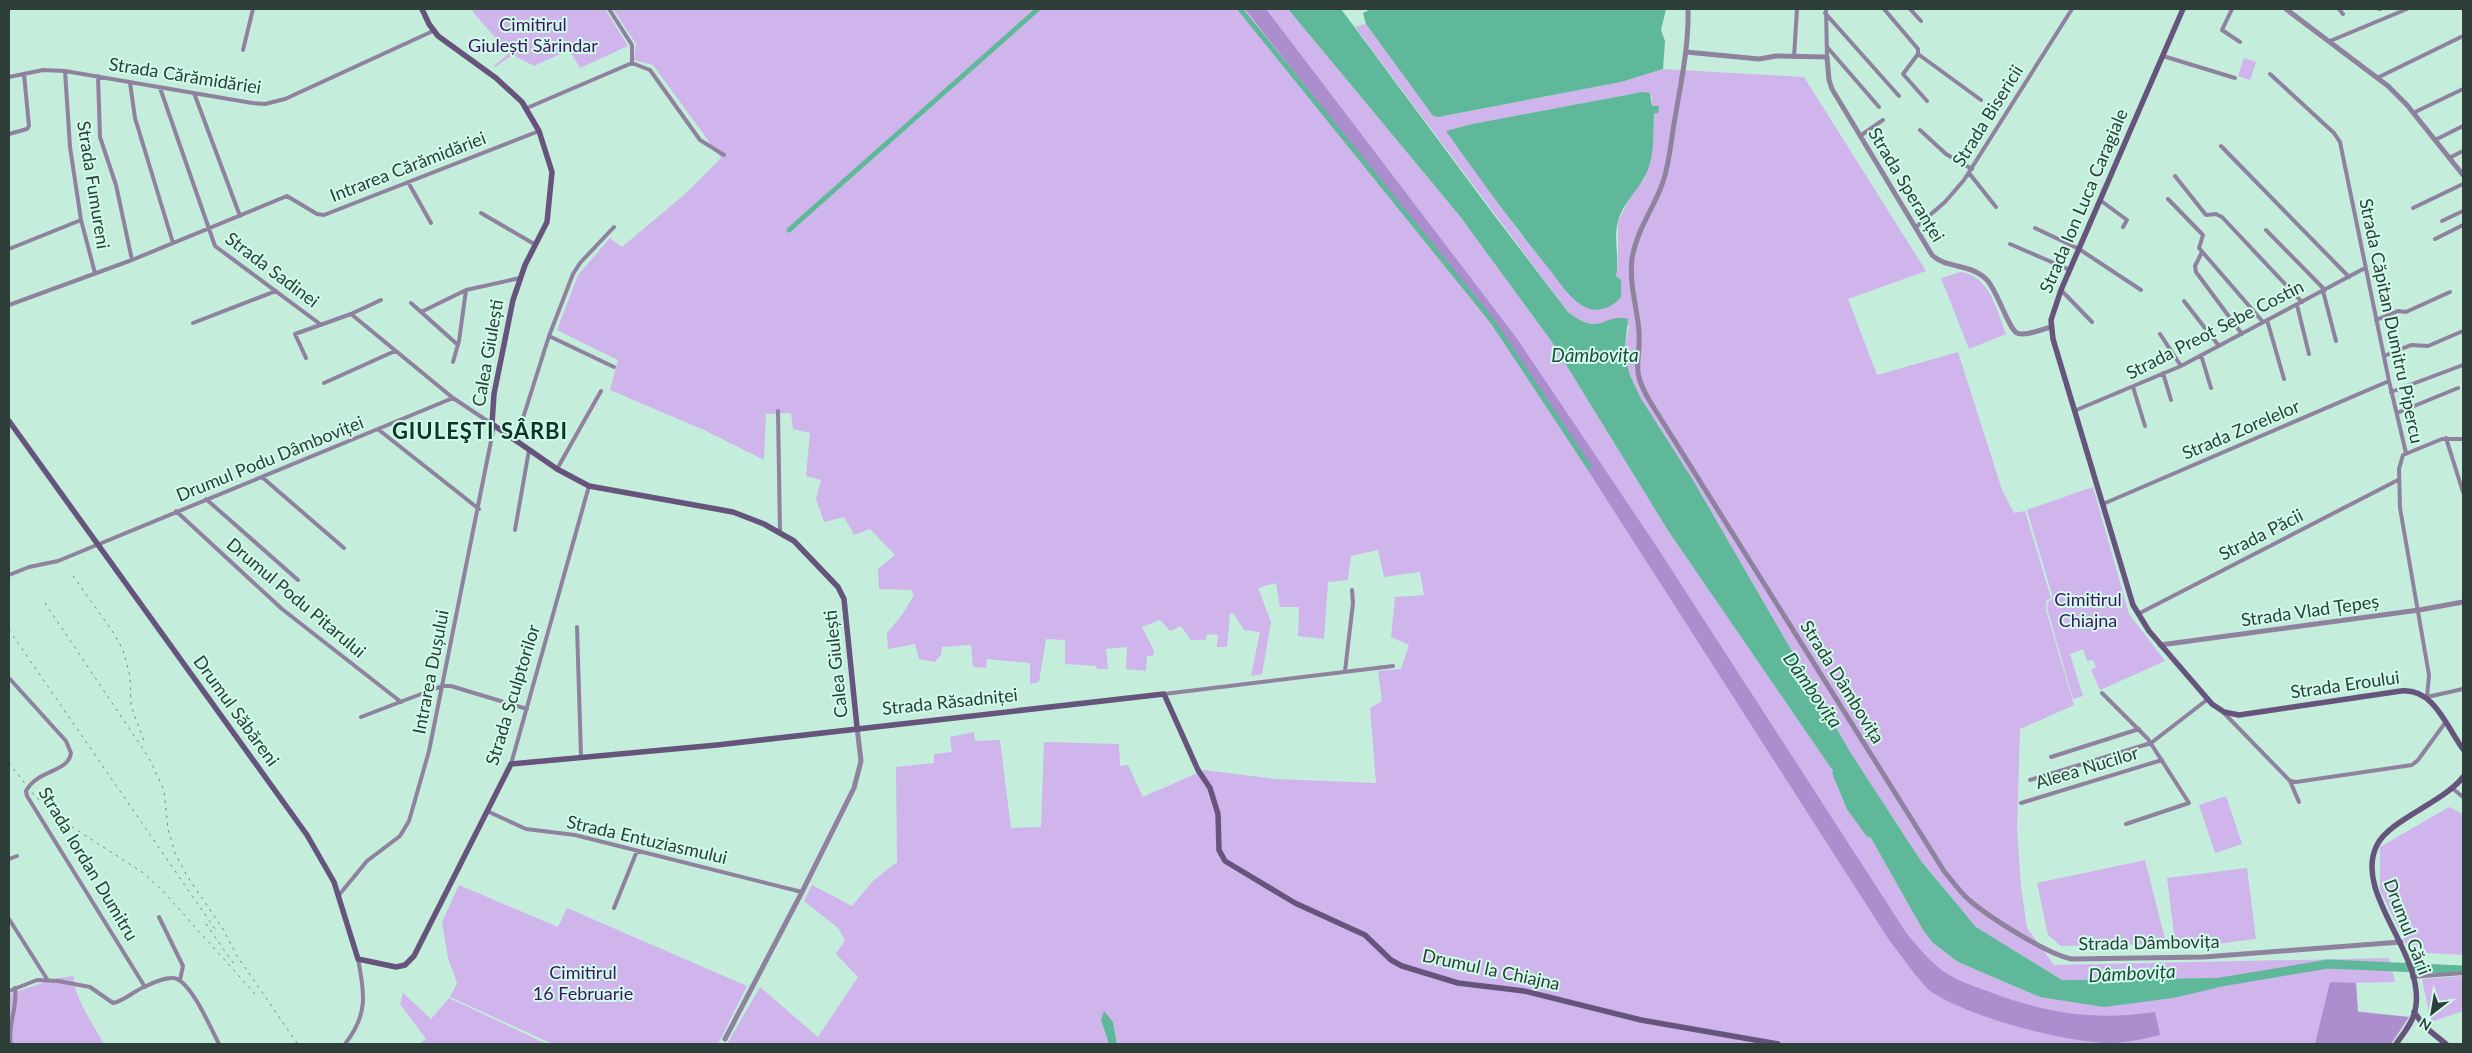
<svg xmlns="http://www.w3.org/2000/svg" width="2472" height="1053" font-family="Lato,sans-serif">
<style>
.green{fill:#cfb5ec;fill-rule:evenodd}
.forest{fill:#ac8dce}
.water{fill:#5fb89a}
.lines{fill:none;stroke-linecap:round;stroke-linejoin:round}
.canal{stroke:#5fb89a;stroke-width:5}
.river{stroke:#5fb89a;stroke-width:9}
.minor{stroke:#8f829e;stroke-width:4}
.tertiary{stroke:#8f829e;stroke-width:5}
.secondary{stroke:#67547c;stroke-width:5.5}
.rail{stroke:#6f8a7f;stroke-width:1;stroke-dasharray:2.5 5;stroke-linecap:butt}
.labels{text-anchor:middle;stroke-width:4;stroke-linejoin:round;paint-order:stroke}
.park-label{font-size:18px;fill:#401461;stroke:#d1fbea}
.street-label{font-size:18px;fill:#2e3e38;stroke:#d1fbea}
.water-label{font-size:19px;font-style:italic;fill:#224a3c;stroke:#d1fbea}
.district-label{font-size:22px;font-weight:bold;letter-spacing:1px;fill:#0e3428;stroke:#d1fbea}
</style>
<rect width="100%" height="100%" fill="#c4eddc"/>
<path class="green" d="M474 9H605L628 46 580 68 569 50 534 66 513 55 495 67 494 66 509 53 472 11Z
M613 9H1288L1459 215 1552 342 1669 532 1833 771 1923 930 1933 943 1958 962 2040 997 2214 978 2062 980 1976 927 1921 861 1852 755 1693 480 1640 397 1630 375 1626 361 1625 347 1629 327 1622 318C1597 325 1590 329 1568 312L1355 27 1366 24 1433 116 1438 117 1621 82 1663 69 1804 77 1926 271 1848 299 1877 375 1958 352 2002 490 2014 513 2025 511 2051 598 2046 601V610L2074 705 2020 729 2017 829 2021 887 2027 928 2054 965 2389 958 2395 982 2356 983 2358 1011 2409 1017 2391 1044H1117L1113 1022 1101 1020 1109 1044H727L760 987 818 1037 858 977 836 954 845 940 838 928 804 901 812 885 852 906 873 881 897 862 896 767 934 763V754L952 752 950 737 974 732 975 741 1000 740 1011 828 1041 827 1044 742 1119 744 1120 766 1128 765 1143 797 1204 770 1276 779 1376 783 1370 708 1382 701 1378 671 1401 669 1409 645 1391 637 1395 597 1424 595 1420 572 1384 577 1378 550 1351 556 1348 580 1328 582 1324 639 1298 636 1299 607H1280L1276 583 1258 588 1271 622 1262 674 1251 676 1260 632 1244 630 1233 613 1230 614 1227 647H1217L1218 635 1207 634 1206 640H1191L1181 626 1170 631 1160 620 1142 627 1154 651 1153 656H1147L1146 671 1126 669 1127 647 1106 649 1108 669H1097L1096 666 1065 664V640L1046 639 1039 682 1030 684V663L987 659 986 668 973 667 971 645 942 647 941 655 935 662 919 659 915 644 888 649 887 633 902 615 914 595 911 590 879 589 878 569 895 555 870 529 854 535 844 517 824 522 816 499 821 480 806 476 810 433 793 429 791 413 766 414 764 460 704 430 610 390 618 360 557 330 578 275 610 238 622 247 685 194 721 158 653 65 634 60 636 44ZM1642 92 1652 96V106H1658L1654 113 1653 143 1645 178 1630 197 1618 222V266L1616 276 1621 280 1620 291 1576 301 1519 232 1447 131 1472 124Z
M2244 58 2256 62 2250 80 2238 76Z
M1961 272C1990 277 1997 310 2006 334L1969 349 1941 278Z
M2093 487 2129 614 2165 661 2100 690 2091 670 2096 667 2093 660 2087 661 2083 649 2070 654 2083 696 2073 699 2047 608 2048 602 2053 598 2027 510Z
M2226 796 2242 844 2215 853 2199 805Z
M2449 807 2463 814V955L2410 952 2380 890V847Z
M2145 860 2165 939 2161 944 2061 946 2048 935 2037 883Z
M2247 868 2256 939 2176 949 2167 878Z
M459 885 558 927 567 908 747 986 718 1044H553L450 997 457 983 448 958 442 922Z
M74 976C71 992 96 1029 104 1044H9V994L58 978Z
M2463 976V1011L2431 1022 2422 979Z
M403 993 431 1019 449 998 547 1044H419L426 1039 400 1004Z"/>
<path class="forest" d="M1245 9H1266L1518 340 1653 541 1907 934C1917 946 1927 958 1939 968 1953 979 1970 985 1987 991 2045 1013 2093 1021 2155 1012L2160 1035C2142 1039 2123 1044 2104 1043 2056 1040 1974 1018 1933 993 1921 985 1899 952 1889 940L1507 344Z
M2330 982 2356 983 2358 1012 2409 1017 2391 1044H2315Z"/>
<path class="water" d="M1288 9H1341L1491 211 1568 312C1602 338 1601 313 1628 319L1625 347 1626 361 1630 375 1640 397 1693 480 1852 755 1921 861 1976 927 2062 980 2214 978 2216 988 2173 998 2104 1007 2040 997 1958 962 1933 943 1923 930 1833 771 1669 532 1552 342 1459 215Z
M1371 9H1666L1661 30 1665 41 1663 69 1621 82 1438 117 1433 116 1366 24 1363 13Z
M1642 92 1650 93 1652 106H1659L1658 113H1654C1653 134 1655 159 1644 178 1636 192 1622 205 1618 221 1613 239 1620 258 1616 276L1621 280V297C1613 307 1599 313 1587 308 1571 301 1560 283 1550 270 1513 225 1480 179 1446 131L1472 124Z
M1104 1011 1113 1022 1117 1044H1109L1101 1020Z"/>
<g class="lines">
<path class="canal" d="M1240 9 1493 322 1589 467
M789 230 1038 9"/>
<path class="river" d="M1837 773 1851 807 1870 833
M2203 985 2328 964 2463 970"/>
<path class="minor" d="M609 9 632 45V63L650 70 700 140 724 155
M1826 9 1827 57
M1884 9 1918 49V54L1903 74 1927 101
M1910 9 1921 21
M2232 9 2222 30 2240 42
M2339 9 2343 14
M2379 9H2380
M1825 13 1899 96
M2330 41 2407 9
M1827 47 1879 107
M243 50 253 9
M1918 54 1981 100
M2163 56 2235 78
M1794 57 1797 9
M65 71 70 147 81 220 95 273
M2270 74 2334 133 2340 142 2389 381 2406 453
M98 76 100 137 116 185 132 260
M9 77 43 70 65 71 252 103 265 104 285 99 433 31
M2379 77 2463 36
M130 83 135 118 173 243
M160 88 215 246 320 324
M194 93 240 216
M527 108 632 63
M2413 113 2463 89
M1920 130 1946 154 1972 169
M9 134 27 129 29 126 24 74
M1860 136 1883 120
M2435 140 2463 126
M2221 146 2349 277
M2449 158 2463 151
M1969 173 1996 207
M2175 176 2206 215 2216 214 2222 217 2302 302
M408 182 431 223
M2168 199 2203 235 2199 248 2263 322
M2100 200 2127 220 2123 227
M2413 208 2463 184
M481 213 536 245
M2442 221 2463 211
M1916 227 1945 202 1964 180 2072 9
M2035 228 2079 249 2141 290
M2266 230 2325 290
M2435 239 2463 225
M2010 244 2070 270
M9 249 81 220
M2202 252 2195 266 2196 272 2242 334
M2061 290 2092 322
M2323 291 2336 341
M2184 301 2219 346
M411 303 458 345
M9 305 132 260 287 196 317 214 324 215 539 131
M2297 305 2309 354
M421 312 466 290 520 278
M351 314 453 398 492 424
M2267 320 2284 379
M2376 320 2398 311 2406 312 2450 292
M193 323 276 291
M2160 334 2181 366
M549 336 614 367
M2201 355 2211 388
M2384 356 2411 345 2428 346 2463 331
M306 358 295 334 351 314 381 300
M453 362 459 341 466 290
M2163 373 2171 400
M324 383 395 351
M2133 387 2145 426
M2391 392 2463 365
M778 411 780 532
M2074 411 2181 366 2365 268
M2397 413 2458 388
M379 430 479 509
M2446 438 2463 492
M2463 439H2442L2403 455 2399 469 2400 508 2429 675 2427 697 2463 689
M516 440 549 336 573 274 580 263 614 227
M557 469 601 391
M263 478 344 548
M206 499 298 580
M2103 504 2389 381
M176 511 282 609 401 702
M515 530 529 450
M9 575 29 567 58 561 453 398
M2138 614 2398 480
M577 627 581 756
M1345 671 1353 603 1352 590
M9 678 66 741 71 753C68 773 38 769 26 791L27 796 145 987
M2102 693 2148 739 2189 803 2126 824
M1164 694 1393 666
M2224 713 2290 781 2299 802
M361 717 442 686H451L527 709
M2051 757 2139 729
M511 764 589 486
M2030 780 2151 743 2208 699
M2290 781 2296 782 2412 765 2418 760 2445 723
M2452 788 2463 797
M2021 803 2162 760
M487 811 526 829 575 835 802 892
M9 859 17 856
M339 895 367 861 400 836 409 821 429 751 494 426
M614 908 637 851
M159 917 183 966 180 980
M9 919 47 979
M2412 977 2463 973
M9 991 37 980 58 981 90 987 113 1003C124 1001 134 991 144 987 153 983 164 977 174 978 191 981 211 1029 219 1044
M11 1044C7 1026 18 1007 15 988
M345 1044C368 1015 365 994 358 959"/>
<path class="tertiary" d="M1688 9C1689 46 1681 82 1675 118 1671 139 1670 161 1663 182 1654 208 1636 231 1632 259 1629 284 1637 307 1639 331 1641 364 1630 367 1649 400L1944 871C1952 881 1960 892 1969 900 1989 917 2048 955 2072 959L2204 957 2401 942
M2286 9 2388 86 2407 105 2463 175
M1686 52 1759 59 1776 56 1827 57 1829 80 1832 89 1932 255C1946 269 1971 263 1987 280 1998 292 2008 328 2017 333 2025 337 2043 329 2051 327
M2160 645 2419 610 2463 602
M725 1039 802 892 854 788 861 761 857 727"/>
<path class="secondary" d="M422 9 429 24 438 36 496 78 522 102 539 131 552 172 547 222 525 265 513 300 494 394 492 424 557 469 589 486 733 512 764 524 794 541 838 587 844 599 857 727
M2183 9 2061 290 2051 320 2053 339 2133 605 2149 631 2212 704 2224 712 2239 715 2401 691C2434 688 2446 726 2463 749
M9 421 307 835 334 882 358 959 396 967 405 965 414 956 511 764 717 745 1164 694 1198 770 1210 788 1218 814 1219 850 1225 861 1295 903 1365 935 1391 960 1402 966 1458 983 1524 991 1641 1020 1778 1044
M2414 1012 2425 1027 2446 1044
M2396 1044C2403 1034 2412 1024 2415 1011 2428 956 2352 894 2377 845 2389 820 2444 802 2463 777"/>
<path class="rail" d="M73 576 113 632 123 650 130 676 131 706 144 741
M45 603 149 758 164 790 168 829 175 853 187 876 223 929 237 956 297 1043
M9 630 215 929
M9 763 34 795 50 810 69 825 142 872 162 890 256 995
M206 924 236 967"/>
</g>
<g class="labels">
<g class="park-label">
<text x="533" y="31">Cimitirul<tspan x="533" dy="21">Giulești Sărindar</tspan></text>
<text x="2088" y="606">Cimitirul<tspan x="2088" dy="21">Chiajna</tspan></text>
<text x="583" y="979">Cimitirul<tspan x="583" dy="21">16 Februarie</tspan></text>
</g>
<g class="street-label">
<text transform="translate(185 76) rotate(9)" y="6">Strada Cărămidăriei</text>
<text transform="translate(1988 116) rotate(-58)" y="6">Strada Bisericii</text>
<text transform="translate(408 167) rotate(-21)" y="6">Intrarea Cărămidăriei</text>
<text transform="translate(93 185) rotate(81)" y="6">Strada Fumureni</text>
<text transform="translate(1906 185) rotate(59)" y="6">Strada Speranței</text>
<text transform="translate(2084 201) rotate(-67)" y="6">Strada Ion Luca Caragiale</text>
<text transform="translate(272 270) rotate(37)" y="6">Strada Sadinei</text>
<text transform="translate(2391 321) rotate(78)" y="6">Strada Căpitan Dumitru Pipercu</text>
<text transform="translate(2215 330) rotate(-27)" y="6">Strada Preot Sebe Costin</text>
<text transform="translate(488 353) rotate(-80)" y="6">Calea Giulești</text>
<text transform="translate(2241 430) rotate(-23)" y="6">Strada Zorelelor</text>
<text transform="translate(270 459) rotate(-22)" y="6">Drumul Podu Dâmboviței</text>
<text transform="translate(2261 535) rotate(-27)" y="6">Strada Păcii</text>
<text transform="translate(296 598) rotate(40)" y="6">Drumul Podu Pitarului</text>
<text transform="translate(2310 611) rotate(-8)" y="6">Strada Vlad Țepeș</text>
<text transform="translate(836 664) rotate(-96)" y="6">Calea Giulești</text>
<text transform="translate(431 672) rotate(-79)" y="6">Intrarea Dușului</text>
<text transform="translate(1842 682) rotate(58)" y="6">Strada Dâmbovița</text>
<text transform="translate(2345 685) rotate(-8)" y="6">Strada Eroului</text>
<text transform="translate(513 695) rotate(-73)" y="6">Strada Sculptorilor</text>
<text transform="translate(950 702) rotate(-6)" y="6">Strada Răsadniței</text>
<text transform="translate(236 711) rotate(54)" y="6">Drumul Săbăreni</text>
<text transform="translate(2087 768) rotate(-17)" y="6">Aleea Nucilor</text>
<text transform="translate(647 840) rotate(13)" y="6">Strada Entuziasmului</text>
<text transform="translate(88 864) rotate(59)" y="6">Strada Iordan Dumitru</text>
<text transform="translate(2407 927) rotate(69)" y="6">Drumul Gării</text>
<text transform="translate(2149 943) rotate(-1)" y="6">Strada Dâmbovița</text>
<text transform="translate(1491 970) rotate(12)" y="6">Drumul la Chiajna</text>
</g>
<g class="water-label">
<text x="1595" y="362">Dâmbovița</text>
<text transform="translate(1813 690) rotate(55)" y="7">Dâmbovița</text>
<text transform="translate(2132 973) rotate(-3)" y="7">Dâmbovița</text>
</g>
<g class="district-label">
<text x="480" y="439">GIULEŞTI SÂRBI</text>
</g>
</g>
<rect width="2472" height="1053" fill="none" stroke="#2e3e38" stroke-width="20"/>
<g transform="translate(2432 1013) rotate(211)" stroke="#d1fbea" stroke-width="4" paint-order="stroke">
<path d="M0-4L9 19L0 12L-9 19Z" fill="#2e3e38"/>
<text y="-8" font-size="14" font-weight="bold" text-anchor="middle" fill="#2e3e38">N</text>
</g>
</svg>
